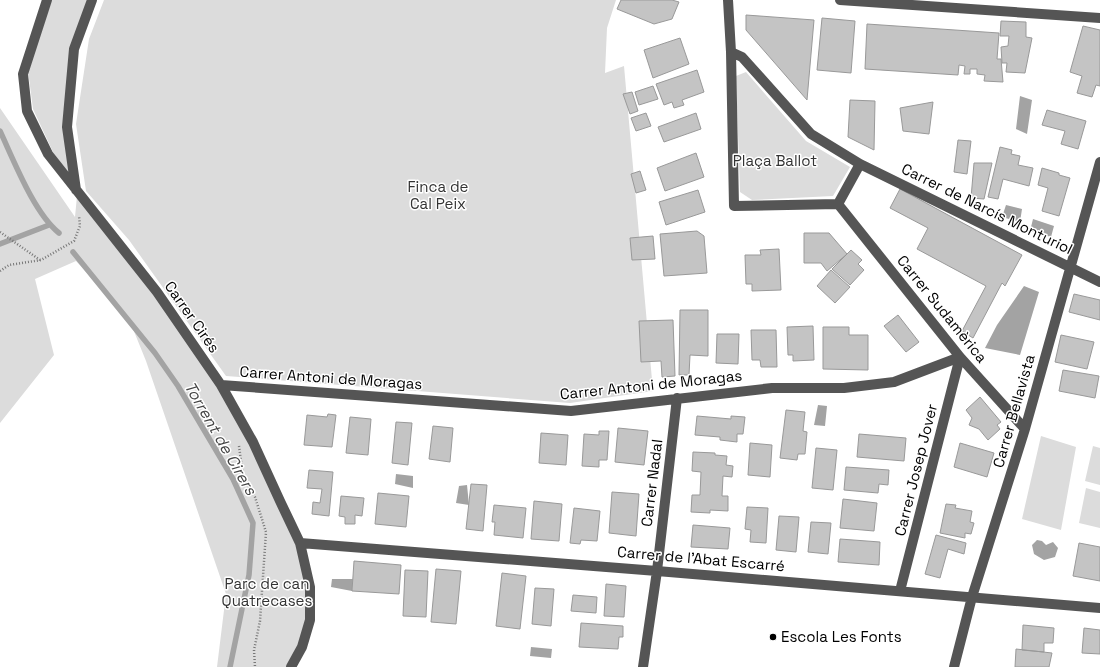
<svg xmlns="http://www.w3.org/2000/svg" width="1100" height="667" font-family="'Space Grotesk',sans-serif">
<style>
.green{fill:#dcdcdc}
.water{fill:#a3a3a3}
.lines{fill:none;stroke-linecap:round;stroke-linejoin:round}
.stream{stroke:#a3a3a3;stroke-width:5.5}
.building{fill:#c4c4c4;stroke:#999}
.path{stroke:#777;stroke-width:2.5;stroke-dasharray:1 2;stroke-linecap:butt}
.minor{stroke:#555;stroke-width:10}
.poi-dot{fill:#000;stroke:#fff;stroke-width:1.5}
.labels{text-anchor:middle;stroke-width:3;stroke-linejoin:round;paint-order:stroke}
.park-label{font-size:15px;fill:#333;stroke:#fff}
.street-label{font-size:15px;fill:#000;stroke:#fff}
.poi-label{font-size:15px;fill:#000;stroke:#fff;text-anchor:start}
.water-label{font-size:16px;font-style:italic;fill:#444;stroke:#fff}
</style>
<rect width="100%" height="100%" fill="#fff"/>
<path class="green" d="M52 0H88L71 46 69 175 53 152 33 109 28 71Z
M104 0H616L607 28 605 73 624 66 653 391 570 403 226 376 129 240 86 191 76 124 89 39Z
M746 72 806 141 850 167 833 196 752 200 740 192 736 76Z
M0 108 75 217 77 196 116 241 221 390 251 444 298 545 308 589 306 620 300 645 288 667H217L226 594 146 361 129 319 76 261 35 279 54 355 0 423Z
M1041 436 1076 447 1061 530 1022 519Z
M1093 446 1100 448V485L1085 481Z
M1086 488 1100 492V528L1079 523Z"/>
<path class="water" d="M1020 96 1032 100 1027 134 1016 129Z
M1006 205 1022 209 1020 222 1002 217Z
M1033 219 1054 226 1051 237 1030 231Z
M1024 286 1039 292 1020 355 985 348 997 325Z
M818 405 827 406 825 426 814 425Z
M396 474 413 476V488L395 484Z
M467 485 469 505 456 503 459 486Z
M1037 540 1042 541 1046 545 1053 542 1058 548 1055 557 1044 560 1034 554 1032 545Z
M332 579H353L352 591 331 587Z
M531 647 552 649 551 658 530 656Z"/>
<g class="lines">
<path class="stream" d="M0 131C14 161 34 213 59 233
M0 244 49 225
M73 252 155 353 178 386 233 479 253 523 249 575 230 667"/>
</g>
<path class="building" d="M621 0H672L679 2 672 19 654 24 617 9Z
M746 15 814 20 807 100 746 30Z
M822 18 855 21 851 73 817 70Z
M1001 21 1026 22V37L1032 38 1025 73 1006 72 1007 63H1002L1001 47 1008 46 1009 36H1000Z
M867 24 999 33 997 59H1001L1003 82 984 81 985 75 977 74V69H970V74H964L965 66 959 65 958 75 865 69Z
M1083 26 1100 30V86L1096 85 1092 97 1077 93 1082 76 1070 72Z
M680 38 689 64 653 78 644 50Z
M697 70 704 92 682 100 684 105 674 108 672 102 664 105 656 84Z
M653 86 658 99 639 105 635 92Z
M632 92 638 111 630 114 623 94Z
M850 100 875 101 874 150 848 137Z
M933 102 929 134 903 131 900 108Z
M1047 110 1086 121 1078 149 1061 144 1065 131 1042 125Z
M646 113 651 126 636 131 631 118Z
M696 113 701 129 664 142 658 127Z
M958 140 971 141 967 174 954 172Z
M1000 147 1012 150 1011 154 1020 156 1018 165 1033 168 1029 186 1003 179 998 199 988 197Z
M696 153 704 177 665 191 657 168Z
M974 163H992L984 199 971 198Z
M1042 168 1059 173V175L1070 178 1059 216 1042 211 1048 188 1038 185Z
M640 171 646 190 636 193 631 174Z
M900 189 1022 255 1005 286 1002 283 973 338 962 331 986 286 917 249 928 228 890 208Z
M698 190 705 212 666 225 659 202Z
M697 231 704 236 707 273 664 276 660 234Z
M804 233H829L847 254 827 271 821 263H804Z
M653 236 655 259 632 260 630 238Z
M779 249 781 290 752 291V284H746L745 255H761L760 250Z
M851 250 862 260 858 264 864 270 850 285 832 269Z
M831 270 850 287 835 303 817 286Z
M1074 294 1100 300V320L1069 312Z
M680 310H708V356L690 355 689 375H679Z
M898 315 919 342 906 352 884 326Z
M673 320 675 376 662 377 661 361 641 362 639 321Z
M813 326 814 360 793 361V355H788L787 327Z
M823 327H849V335H868V370L823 369Z
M751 330H776L777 367H761L760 360H752Z
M717 334H739L738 364 716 363Z
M1061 335 1094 342 1087 369 1055 362Z
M1063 370 1099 376 1095 398 1059 391Z
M980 397 1001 422 997 425 1000 429 988 440 979 429 969 425 972 418 966 410Z
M786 410 805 412 803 431 807 432 805 454H798L797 460 780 458Z
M328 414 336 415 332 447 304 445 307 415 327 417Z
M697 416 731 419V416L745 417 743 434H737V442L720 440V437L695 435Z
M350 417 371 419 368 455 346 453Z
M396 422 412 423 408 465 392 463Z
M433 426 453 428 450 462 429 459Z
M618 428 648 431 644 465 615 462Z
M599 431H609L607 460H599V467L582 466 584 434 599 435Z
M541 433 568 435 566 465 539 463Z
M859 434 906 438 904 461 857 457Z
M750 443 772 445 770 477 748 475Z
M960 443 994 453 987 477 954 467Z
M816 448 837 450 833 490 812 488Z
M693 452 715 453V455L727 456 726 465 733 466 732 477 723 476 722 496H728V511L710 510V513L691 512 692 495H700L701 472 692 471Z
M846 467 889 470 888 485 879 484 878 493 844 490Z
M309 470 333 472 329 516 312 514 313 502 320 503 322 489 307 488Z
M471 484 487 485 483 531 466 529Z
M612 492 639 494 636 536 609 533Z
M378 493 409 496 406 527 375 524Z
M341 496 364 498 362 516 355 515V524H345V517L339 516Z
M843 499 877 503 874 531 840 528Z
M534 501 562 504 559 541 531 539Z
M946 504 956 505 955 508 972 511 970 522 974 523 971 534 965 533V538L940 533Z
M494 505 526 508 523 538 494 535 495 522H492Z
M747 507 768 508 766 543 750 542 751 530 745 529Z
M574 508 600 511 597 541 581 540 580 544 570 543Z
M779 516 799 517 796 552 776 550Z
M811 522 831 523 828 554 808 552Z
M693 525 730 528 728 549 691 547Z
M936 535 966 543 964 554 948 549 940 578 925 574Z
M840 539 880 542 879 565 838 562Z
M1079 543 1100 547V581L1073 576Z
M354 561 401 565 399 594 352 591Z
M436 569 461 571 456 624 431 622Z
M405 570 428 571 426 617 403 616Z
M502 573 526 576 520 629 496 626Z
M606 584 626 586 624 617 604 616Z
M535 588 554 589 551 626 532 624Z
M573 595 597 597 596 613 571 611Z
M581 623 623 626V637H619L618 649 579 647Z
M1023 625 1054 628 1053 643H1044V652L1022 650Z
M1084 628 1100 630V654L1082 653Z
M1016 649 1052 653 1049 667H1015Z"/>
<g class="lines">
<path class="path" d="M0 232 40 260
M0 271 9 265 41 260 74 241 80 226 79 216
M239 446 243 476 255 497 266 532 260 621 254 650 255 667"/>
<path class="minor" d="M47 0 23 74 27 111 48 154 157 292 221 385 253 442 280 501 300 543 310 587V620L302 647 291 667
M728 0 731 52 734 206 838 204
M840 0 1100 18
M731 52 742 57 811 134 860 164 1100 282
M76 190 67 127 74 49 92 0
M838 204 960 357 1025 429
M838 204 860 164
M221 385 571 411 772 388H844L894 382 960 357
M300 543 657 571 1100 608
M900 591 960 357
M643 667 657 571 677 398
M954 667 972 597 1025 429 1100 162"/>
</g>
<circle class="poi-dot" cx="773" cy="637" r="4"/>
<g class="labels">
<g class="park-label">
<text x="775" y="166">Plaça Ballot</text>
<text x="438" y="192">Finca de<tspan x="438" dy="17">Cal Peix</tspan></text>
<text x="267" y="589">Parc de can<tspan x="267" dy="17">Quatrecases</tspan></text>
</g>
<g class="street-label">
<text transform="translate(987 209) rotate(26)" y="5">Carrer de Narcís Monturiol</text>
<text transform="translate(942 309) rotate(51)" y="5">Carrer Sudamèrica</text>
<text transform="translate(192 317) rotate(55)" y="5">Carrer Cirés</text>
<text transform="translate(331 378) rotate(4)" y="5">Carrer Antoni de Moragas</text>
<text transform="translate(651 385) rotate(-6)" y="5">Carrer Antoni de Moragas</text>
<text transform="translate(1014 411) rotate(-74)" y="5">Carrer Bellavista</text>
<text transform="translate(916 470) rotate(-76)" y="5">Carrer Josep Jover</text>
<text transform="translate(652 483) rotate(-83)" y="5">Carrer Nadal</text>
<text transform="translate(701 559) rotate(5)" y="5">Carrer de l'Abat Escarré</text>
</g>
<g class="poi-label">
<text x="781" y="642">Escola Les Fonts</text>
</g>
<g class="water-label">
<text transform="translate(221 438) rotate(60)" y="6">Torrent de Cirers</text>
</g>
</g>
</svg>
